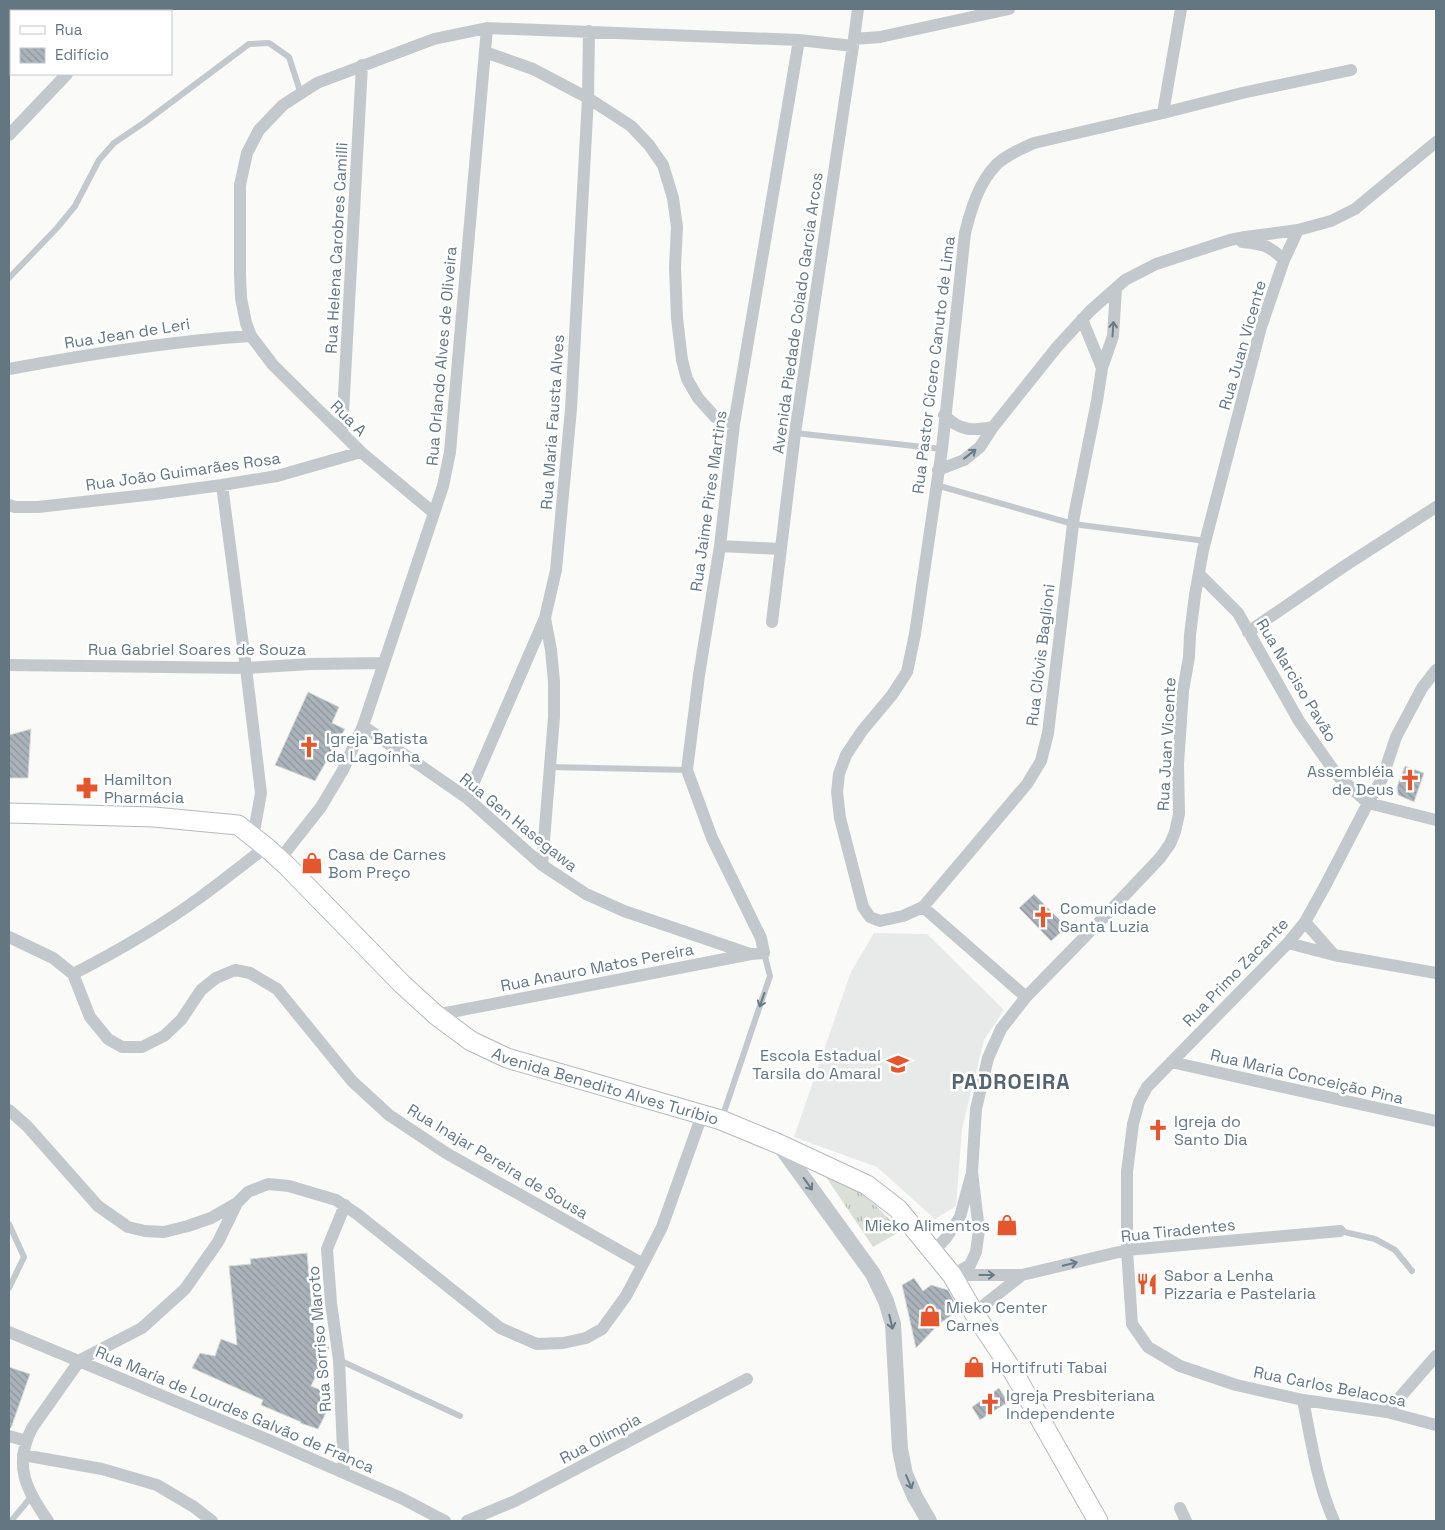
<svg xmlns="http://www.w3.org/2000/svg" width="1445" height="1530" font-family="'Space Grotesk',sans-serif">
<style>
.built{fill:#e8e9e9}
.park{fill:url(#park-tufts)}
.building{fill:url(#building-back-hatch);stroke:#dcdcda}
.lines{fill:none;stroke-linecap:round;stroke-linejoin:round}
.secondary-casing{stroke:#b3babf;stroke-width:21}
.service{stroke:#c3c8cc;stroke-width:6}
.minor{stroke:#c3c8cc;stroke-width:12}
.tertiary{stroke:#c3c8cc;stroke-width:16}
.secondary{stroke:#fff;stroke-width:19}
.oneway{stroke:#6a7a87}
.labels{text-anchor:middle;stroke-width:5;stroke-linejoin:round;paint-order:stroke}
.street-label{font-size:16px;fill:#657683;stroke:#fff}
.poi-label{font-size:16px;fill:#657683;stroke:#fff;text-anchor:start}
.district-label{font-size:21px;font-weight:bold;letter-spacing:1px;fill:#57646e;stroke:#fff}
</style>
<defs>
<pattern id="park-tufts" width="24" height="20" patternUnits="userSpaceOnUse" patternTransform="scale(1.25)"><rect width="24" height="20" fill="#dadfd7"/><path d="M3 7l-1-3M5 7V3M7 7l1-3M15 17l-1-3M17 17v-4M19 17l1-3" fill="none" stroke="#b4b9b4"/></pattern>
<pattern id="building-back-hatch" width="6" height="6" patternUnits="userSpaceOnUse" patternTransform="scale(1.25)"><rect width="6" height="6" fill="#aab3b9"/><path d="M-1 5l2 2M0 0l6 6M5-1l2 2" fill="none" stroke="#8e969c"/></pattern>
</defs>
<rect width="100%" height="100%" fill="#fafaf8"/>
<path class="built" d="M874 933 927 934 1004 1010 984 1040 962 1129 956 1206 935 1219 877 1167 794 1137 851 972Z"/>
<path class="park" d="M836 1176 871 1201 901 1231 873 1247 826 1177Z"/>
<path class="building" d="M308 692 339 707 332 723 345 729 315 781 275 765Z
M31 729 28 778H9V735Z
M1405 766 1424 773 1414 802 1398 795 1397 787Z
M1034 894 1067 927 1051 941 1019 908Z
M307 1253 315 1341 329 1347V1348L311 1386 332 1395 333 1399 318 1429 300 1423 301 1422 261 1405 263 1400 192 1368 200 1353 215 1356 221 1339 237 1345 229 1266 251 1264 250 1259Z
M914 1278 923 1291 931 1285 948 1290 959 1310 939 1324 916 1348 902 1285Z
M9 1367 30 1374 11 1428H9Z
M999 1388 1008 1402 980 1420 972 1407Z"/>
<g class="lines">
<g class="secondary-casing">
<g id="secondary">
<path id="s1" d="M9 813 154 817 238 825 266 847 287 866 402 984 436 1015 471 1041 507 1058 721 1120 779 1144 867 1185 898 1209 952 1275 974 1313 1014 1373 1098 1521"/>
</g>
</g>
<path class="service" d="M9 278 57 228 75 206 99 160 114 143 145 122 249 44 269 43 289 57 301 94
M795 433 942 449
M936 485 1073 524 1206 541
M550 767 687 770
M722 1118 770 976 764 953
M9 1224 24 1257 9 1288
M1340 1231 1375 1239 1395 1250 1412 1271
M339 1360 460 1416
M11 1521 32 1496"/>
<path class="minor" d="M127 11 129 9
M854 39 880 37 1009 9
M485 52 533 69 588 98 631 126 649 145 663 165 673 198 677 227 675 267 677 318 682 360 687 379 698 398 715 417 734 424
M1163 113 1181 9
M9 135 67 74
M1242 242C1263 244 1269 245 1284 260
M1116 288 1113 336 1102 368 1097 401 1074 516 1048 733 1041 761 1027 784 923 907 903 916 880 921 870 917 863 907 840 818 837 792 839 774 846 755 862 731 892 695 907 672 915 634 942 449 965 233C971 209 979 182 997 164 1008 154 1021 149 1034 143L1163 113 1242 93 1351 70
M1082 319 1102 368
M9 369C89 354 169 341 251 336
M944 415C960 431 972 431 993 427
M342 432 362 65
M938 470 964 460 980 447 993 427 1057 347 1090 311 1125 280 1156 264 1230 240 1245 237 1298 230 1331 221 1355 209 1436 142
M222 485 246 668 261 793 253 837
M9 505 15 507H38L155 494 222 485 277 476 361 452
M434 513 361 452 273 365 251 336 246 323 241 298 240 274V185L247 153 259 130 283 105 317 83 434 39 487 28 799 40 853 46
M720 546 780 549
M1199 574 1238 613 1299 721 1337 775 1368 803 1436 820
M772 622 795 433 853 46 858 9
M1248 632 1343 567 1436 507
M9 665 246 668 311 664 384 663
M1436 670 1422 688 1396 737 1382 779 1368 803 1325 886 1305 922 1288 943 1147 1087 1139 1102 1133 1124 1127 1172V1250L1132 1324 1148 1347 1180 1366 1236 1385 1303 1400 1387 1412 1436 1425
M363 726 467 798 542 865 586 894 624 911 750 954
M467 798 545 618 556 570 571 409 588 98 589 31
M280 859 321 807 343 770 363 726 443 486 450 452 487 28
M542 865 554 717V682L551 650 545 618
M923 907 1026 997
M1305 922 1334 955
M9 937 53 958 73 974 90 1017 108 1039 122 1047H142L164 1036 181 1020 201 990 216 978 235 970 250 973 277 989 352 1081 389 1115 446 1153 643 1264
M1288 943 1334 955 1436 973
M73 974C118 951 161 926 202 896 224 880 245 863 266 847
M436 1015 751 954 764 953 761 938 712 838 687 770 699 675 720 546 734 424 799 40
M1171 1062 1436 1121
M9 1110 27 1126 98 1206 128 1227 145 1231 164 1232 188 1226 211 1218 237 1203
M934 1251 946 1238 960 1217 971 1176
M952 1275 970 1265 976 1252 979 1230 972 1172 976 1109 988 1058 1001 1029 1026 997 1106 915 1160 858 1170 844 1175 832 1179 814 1178 764 1183 691 1189 657 1190 635 1195 595 1203 550 1261 327 1284 260 1298 230
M955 1275H1022L1127 1250 1340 1231
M974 1313 1022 1275
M9 1332 271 1441 401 1498 445 1521
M1303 1400C1311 1440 1317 1483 1334 1521
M1387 1412 1436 1356
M9 1436 26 1441
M23 1455 102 1469 157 1485 194 1507 212 1521
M344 1472 339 1360 331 1303 327 1249 345 1205
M1180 1508 1186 1521
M48 1521C26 1490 13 1465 32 1428L80 1360 142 1328 185 1289 218 1242 237 1203 248 1192 268 1184 289 1186 336 1200 357 1214 500 1328 537 1344 563 1343 586 1338 602 1329 626 1296 643 1264 662 1227 702 1115
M467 1521 515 1501 747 1379"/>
<path class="tertiary" d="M779 1144 873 1274 886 1301 893 1324 900 1449 905 1474 915 1497 929 1521"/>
<use href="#secondary" class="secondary"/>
</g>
<defs><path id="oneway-shaft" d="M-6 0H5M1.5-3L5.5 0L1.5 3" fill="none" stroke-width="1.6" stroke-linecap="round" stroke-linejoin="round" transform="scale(1.25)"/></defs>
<g class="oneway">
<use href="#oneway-shaft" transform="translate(1113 329) rotate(-86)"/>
<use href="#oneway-shaft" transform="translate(970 454) rotate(-38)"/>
<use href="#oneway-shaft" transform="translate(762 1000) rotate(109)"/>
<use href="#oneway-shaft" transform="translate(808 1184) rotate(54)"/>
<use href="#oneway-shaft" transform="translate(1070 1264) rotate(-13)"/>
<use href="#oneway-shaft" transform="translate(987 1275)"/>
<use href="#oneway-shaft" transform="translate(891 1322) rotate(77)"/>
<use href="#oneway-shaft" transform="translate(909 1482) rotate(67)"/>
</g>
<defs>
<g id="church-bare" transform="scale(1.725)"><path d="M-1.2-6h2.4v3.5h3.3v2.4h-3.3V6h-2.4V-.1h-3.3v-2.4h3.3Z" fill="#e4572e" stroke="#fff" stroke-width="2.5" paint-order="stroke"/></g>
<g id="pharmacy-bare" transform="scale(1.725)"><path d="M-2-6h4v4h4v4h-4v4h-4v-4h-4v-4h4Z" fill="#e4572e" stroke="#fff" stroke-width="2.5" paint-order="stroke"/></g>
<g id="shop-bare" transform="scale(1.725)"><path d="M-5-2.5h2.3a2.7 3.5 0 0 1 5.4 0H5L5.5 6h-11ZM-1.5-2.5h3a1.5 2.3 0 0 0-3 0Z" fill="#e4572e" stroke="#fff" stroke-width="2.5" paint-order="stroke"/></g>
<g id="school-bare" transform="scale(1.725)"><path d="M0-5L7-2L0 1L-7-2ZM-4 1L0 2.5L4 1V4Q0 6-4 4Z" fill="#e4572e" stroke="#fff" stroke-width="2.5" paint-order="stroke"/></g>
<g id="restaurant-bare" transform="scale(1.725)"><path d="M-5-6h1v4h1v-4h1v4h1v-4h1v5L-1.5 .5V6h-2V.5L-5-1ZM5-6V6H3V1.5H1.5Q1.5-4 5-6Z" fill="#e4572e" stroke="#fff" stroke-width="2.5" paint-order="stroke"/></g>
</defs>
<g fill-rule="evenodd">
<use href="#church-bare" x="309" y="747"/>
<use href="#church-bare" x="1410" y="780"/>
<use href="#pharmacy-bare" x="87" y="788"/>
<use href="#shop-bare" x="312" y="863"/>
<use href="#church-bare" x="1043" y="917"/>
<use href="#school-bare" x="898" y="1064"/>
<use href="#church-bare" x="1158" y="1130"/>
<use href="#shop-bare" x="1007" y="1225"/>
<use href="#restaurant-bare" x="1147" y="1284"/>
<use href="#shop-bare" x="930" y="1316"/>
<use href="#shop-bare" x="974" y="1367"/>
<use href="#church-bare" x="990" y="1404"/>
</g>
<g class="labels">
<g class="street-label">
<text transform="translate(336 248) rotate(-87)" y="6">Rua Helena Carobres Camilli</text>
<text transform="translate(797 313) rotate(-82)" y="6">Avenida Piedade Coiado Garcia Arcos</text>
<text transform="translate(127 333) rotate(-9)" y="6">Rua Jean de Leri</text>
<text transform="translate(1242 345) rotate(-74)" y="6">Rua Juan Vicente</text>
<text transform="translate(441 356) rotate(-85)" y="6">Rua Orlando Alves de Oliveira</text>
<text transform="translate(933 365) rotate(-83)" y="6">Rua Pastor Cícero Canuto de Lima</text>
<text transform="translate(349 418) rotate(45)" y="6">Rua A</text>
<text transform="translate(552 422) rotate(-86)" y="6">Rua Maria Fausta Alves</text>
<text transform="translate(183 471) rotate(-8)" y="6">Rua João Guimarães Rosa</text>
<text transform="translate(708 501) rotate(-82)" y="6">Rua Jaime Pires Martins</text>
<text x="197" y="655">Rua Gabriel Soares de Souza</text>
<text transform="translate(1040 655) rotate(-83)" y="6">Rua Clóvis Baglioni</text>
<text transform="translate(1297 680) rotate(59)" y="6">Rua Narciso Pavão</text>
<text transform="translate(1166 744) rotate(-87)" y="6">Rua Juan Vicente</text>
<text transform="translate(519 822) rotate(39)" y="6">Rua Gen Hasegawa</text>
<text transform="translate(597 967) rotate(-11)" y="6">Rua Anauro Matos Pereira</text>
<text transform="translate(1235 972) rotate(-46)" y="6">Rua Primo Zacante</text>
<text transform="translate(1307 1076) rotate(13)" y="6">Rua Maria Conceição Pina</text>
<text dy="6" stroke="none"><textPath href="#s1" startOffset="690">Avenida Benedito Alves Turíbio</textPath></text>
<text transform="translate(498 1161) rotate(31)" y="6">Rua Inajar Pereira de Sousa</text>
<text transform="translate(1178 1230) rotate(-6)" y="6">Rua Tiradentes</text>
<text transform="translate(319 1339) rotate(-95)" y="6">Rua Sorriso Maroto</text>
<text transform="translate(1330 1386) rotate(11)" y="6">Rua Carlos Belacosa</text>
<text transform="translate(235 1409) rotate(23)" y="6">Rua Maria de Lourdes Galvão de Franca</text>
<text transform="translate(600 1438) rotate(-28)" y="6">Rua Olímpia</text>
</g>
<g class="poi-label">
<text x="326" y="744">Igreja Batista<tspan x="326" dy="18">da Lagoínha</tspan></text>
<text x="1394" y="777" text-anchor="end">Assembléia<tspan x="1394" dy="18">de Deus</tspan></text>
<text x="104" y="785">Hamilton<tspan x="104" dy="18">Pharmácia</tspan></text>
<text x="328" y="860">Casa de Carnes<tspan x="328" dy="18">Bom Preço</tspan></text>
<text x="1060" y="914">Comunidade<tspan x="1060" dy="18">Santa Luzia</tspan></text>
<text x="881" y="1061" text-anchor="end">Escola Estadual<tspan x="881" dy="18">Tarsila do Amaral</tspan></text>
<text x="1174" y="1127">Igreja do<tspan x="1174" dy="18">Santo Dia</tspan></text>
<text x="990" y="1231" text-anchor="end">Mieko Alimentos</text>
<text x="1164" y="1281">Sabor a Lenha<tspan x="1164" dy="18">Pizzaria e Pastelaria</tspan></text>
<text x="946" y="1313">Mieko Center<tspan x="946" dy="18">Carnes</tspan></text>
<text x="991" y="1373">Hortifruti Tabai</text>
<text x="1006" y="1401">Igreja Presbiteriana<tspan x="1006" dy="18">Independente</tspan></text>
</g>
<g class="district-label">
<text x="1011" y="1089">PADROEIRA</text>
</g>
</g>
<rect width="1445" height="1530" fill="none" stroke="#657683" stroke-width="20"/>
<rect x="10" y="10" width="162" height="65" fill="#ffffff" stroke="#c1c8cd"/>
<rect x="20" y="26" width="25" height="8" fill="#ffffff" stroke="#c1c8cd"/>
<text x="55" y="35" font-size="15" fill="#657683">Rua</text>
<rect x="20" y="48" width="25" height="15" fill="url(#building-back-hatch)" stroke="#c1c8cd"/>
<text x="55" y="60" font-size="15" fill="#657683">Edifício</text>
</svg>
